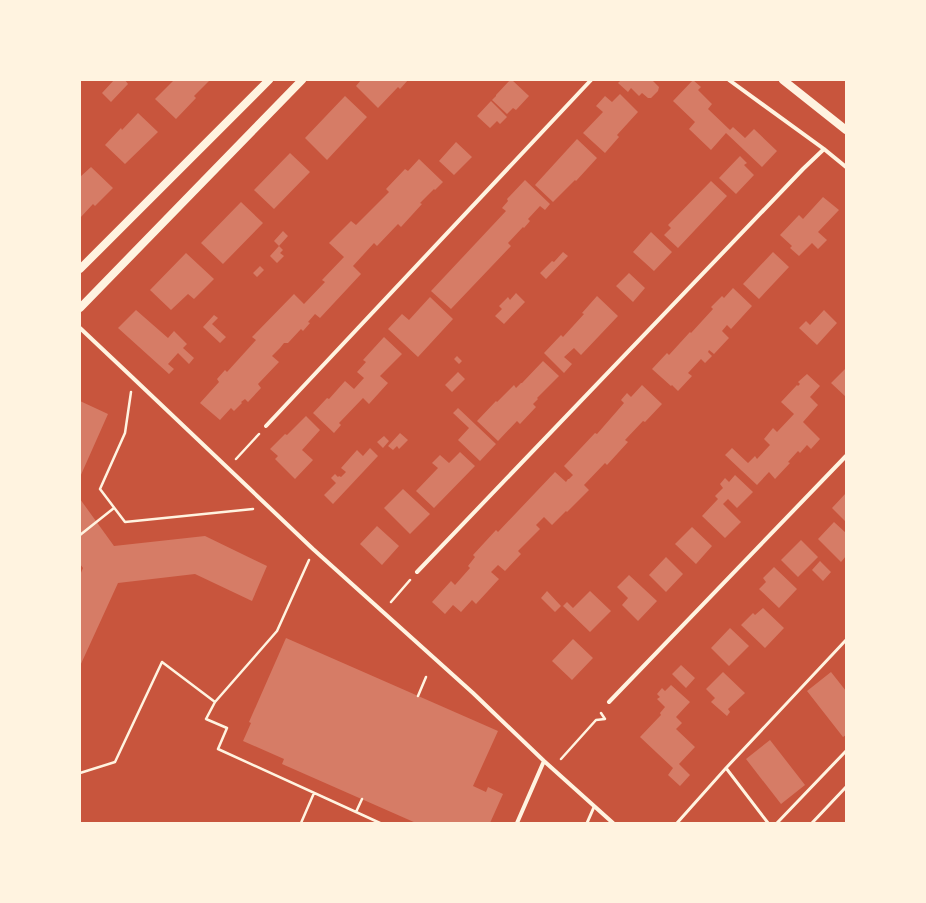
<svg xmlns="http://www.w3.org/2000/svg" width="926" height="903" font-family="'PT Sans',sans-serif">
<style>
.building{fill:#d67c66}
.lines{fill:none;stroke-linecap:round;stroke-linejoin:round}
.path{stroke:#fff3e0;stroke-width:2.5}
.service{stroke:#fff3e0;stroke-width:3}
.minor{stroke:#fff3e0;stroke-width:4}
.secondary{stroke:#fff3e0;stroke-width:8}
</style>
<rect width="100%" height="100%" fill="#c8553d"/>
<path class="building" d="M114 80H125L128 84 111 102 102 93Z
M174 80H210L194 96 196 98 176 119 155 99Z
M361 80H408L400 89 398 87 378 108 356 86Z
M510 80H512L529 96 516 110 513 108 507 114 492 100 496 96V95Z
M621 80H654L653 81 659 87 658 91 651 98H648L642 93 639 96 631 88 628 92 618 83Z
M693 80 701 87 698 90 712 104 708 109 730 130 733 127 745 138 754 129 777 151 762 167 726 133 711 150 689 129 695 122 673 101Z
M620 94 638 112 617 135 619 137 605 153 583 133 603 112 596 106 605 96 612 102Z
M345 96 367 117 327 160 305 138Z
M491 101 507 117 500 124 497 121 490 128 477 116Z
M138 113 158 132 125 164 105 145 121 128 122 130Z
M577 139 597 158 576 181 575 180 553 202 535 185Z
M456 142 472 157 454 175 439 161Z
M290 153 310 172 274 209 254 190Z
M740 156 747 163 744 165 754 175 736 194 719 178Z
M419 159 443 182 435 190 434 189 420 203 422 204 401 227 398 224 377 246 374 243 353 266 361 274 320 318 315 314 308 322 310 323 303 331 301 329 288 343H284L280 348 272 356 279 362 258 384 261 388 248 402 245 399 241 402 242 403 234 411 231 408 220 420 200 403 219 382 217 379 225 370 227 372 256 340 252 337 294 294 304 304 325 282 322 280 344 257 329 243 351 221 356 225 389 192 386 189 405 169 408 171Z
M91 167 113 188 95 206 93 204 80 218V177Z
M525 180 550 204 545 210 540 206 528 219 530 221 524 228 523 227 508 243 511 246 451 309 431 291 506 211 502 208 508 201 507 199Z
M711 181 727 196 678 248 664 235 671 228 668 225Z
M823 197 839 210 818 232 827 240 818 249 812 243 799 256 790 248 792 246 780 235 799 215 803 219Z
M241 202 263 223 223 264 201 243Z
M283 231 288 236 279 246 274 241Z
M651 232 672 252 654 271 633 252Z
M279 246 283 250 280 253 284 256 277 263 270 256Z
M563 252 568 256 546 279 540 273 552 261 554 262Z
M773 252 789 267 759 299 743 284Z
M186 253 214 279 194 299 188 294 171 310 150 290Z
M260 266 264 270 257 277 253 273Z
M629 273 645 288 633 302 616 286Z
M733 288 752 306 731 329 727 325 722 331 729 338 714 354 709 350 708 352 712 356 705 363 701 359 688 373 692 376 678 391 672 385 671 386 652 369 667 353 669 355 690 332 691 333 713 309 711 307 722 296 724 298Z
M516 293 525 302 504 324 495 316 502 309 499 306 508 297 510 300Z
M597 296 618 316 581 355 574 348 564 357 572 364 564 373 544 353 561 335 563 337 584 314 582 313Z
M430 297 453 319 418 357 388 329 402 314 409 320Z
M136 310 168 338 174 331 187 344 183 348 194 358 189 364 178 353 168 364 174 369 169 374 118 328Z
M824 310 837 323 817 345 799 328 806 321 810 325Z
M214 315 218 318 212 324 226 337 220 343 203 327Z
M384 337 402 354 380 376 388 383 369 404 363 398 339 423 341 425 334 433 313 413 327 398 329 399 345 381 354 389 364 378 357 372 366 362 363 360Z
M457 356 462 361 459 364 454 359Z
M543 361 559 376 537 398 538 399 533 404 536 407 520 424 517 421 498 441 477 421 496 401 497 402 514 385 516 388 521 383H522Z
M846 368V397L831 383Z
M458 372 465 379 452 392 445 385Z
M807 374 820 386 810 397 818 405 803 422 820 439 811 449 807 445 800 453 798 451 788 462 790 463 775 479 769 472 757 485 725 455 732 448 748 463 755 456 757 459 770 445 764 439 773 428 777 432 794 414 781 402 797 385 798 386 800 384 798 382Z
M642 385 662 404 645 422 643 421 625 440 628 442 607 465 605 463 584 485 589 490 567 512 566 511 552 525 544 517 536 525 540 529 518 551 521 554 505 571 498 565 491 572 499 579 476 604 472 600 461 612 453 605 445 614 432 602 451 581 455 585 470 568 468 566 475 557 473 555 496 530 498 532 555 472 566 482 568 479H569L573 475 564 466 595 433 597 434 624 403 621 400 627 393 631 397Z
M80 401 108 414 80 477Z
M458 408 496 444 480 461 458 440 469 428 453 413Z
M306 416 320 430 302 450 313 460 295 479 275 459 278 456 270 449 285 434 287 435Z
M400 433 408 440 399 449 397 446 393 450 388 446Z
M384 436 389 441 383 448 377 442Z
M370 448 378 456 333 504 324 495 336 483 331 478 335 474 338 477 339 476 341 477 346 472 341 468 357 450 363 456Z
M460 452 475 466 434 508 416 491 438 468 432 463 440 455 449 463Z
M735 475 753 492 737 508 728 499 723 504 741 522 725 538 702 516 718 499 715 496 723 488 720 484 725 478 729 482Z
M403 489 430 514 410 534 384 508Z
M846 493V522L832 508Z
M80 499 114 546 205 536 267 566 252 601 195 574 118 583 80 666V575L83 568 80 564Z
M834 522 846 533V556L841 562 818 539Z
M377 526 399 546 382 565 360 544Z
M692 527 712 546 696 564 675 544Z
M801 540 818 557 798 577 781 560Z
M666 557 683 574 666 592 649 575Z
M820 561 831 572 823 581 812 570Z
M774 567 797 589 779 608 759 589 766 582 763 578Z
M629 575 657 601 638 621 622 605 628 598 617 587Z
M547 591 561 606 555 612 541 598Z
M590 591 611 611 590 632 563 606 567 602 573 608Z
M763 608 784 628 765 648 741 625 753 613 755 615Z
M730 628 749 646 729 666 711 648Z
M286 638 498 731 473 786 486 792 488 787 503 794 490 823H416L282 764 284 759 243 741 251 723 249 722Z
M573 639 593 658 572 680 552 661Z
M681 665 695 678 686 688 672 674Z
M723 672 745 693 728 709 730 712 727 716 711 702 715 698 706 689Z
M831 672 846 691V735L843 737 807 691Z
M671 685 690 702 676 717 682 723 676 729 695 747 679 764 690 775 680 786 668 775 673 768 640 737 661 715 660 713 665 707 657 699 660 697 657 694 662 688 665 691Z
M770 740 805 785 781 804 746 759Z"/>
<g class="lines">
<path class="path" d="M131 392 125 433 100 489 125 522 253 509
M236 459 259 434
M80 535 114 508
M391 602 410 580
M418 696 426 677
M215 702 206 719 227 728 218 749 356 812 362 799
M561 759 596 720 605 719 601 713
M80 773 115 762 162 662 215 702 277 631 309 560
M356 812 380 823
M301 823 314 793"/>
<path class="service" d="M726 768 768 823
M587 823 594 807
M677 823 726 768 846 640
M777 823 846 751
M812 823 846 787"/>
<path class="minor" d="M729 80 824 149 846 167
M80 328 133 378 313 549 473 693 544 761 613 823
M266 426 591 80
M417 572 803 169 824 149
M609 702 846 456
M517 823 544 761"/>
<path class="secondary" d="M783 80 846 130
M80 269 269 80
M80 308 302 80"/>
</g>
<rect width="926" height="903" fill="none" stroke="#fff3e0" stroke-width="162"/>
</svg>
